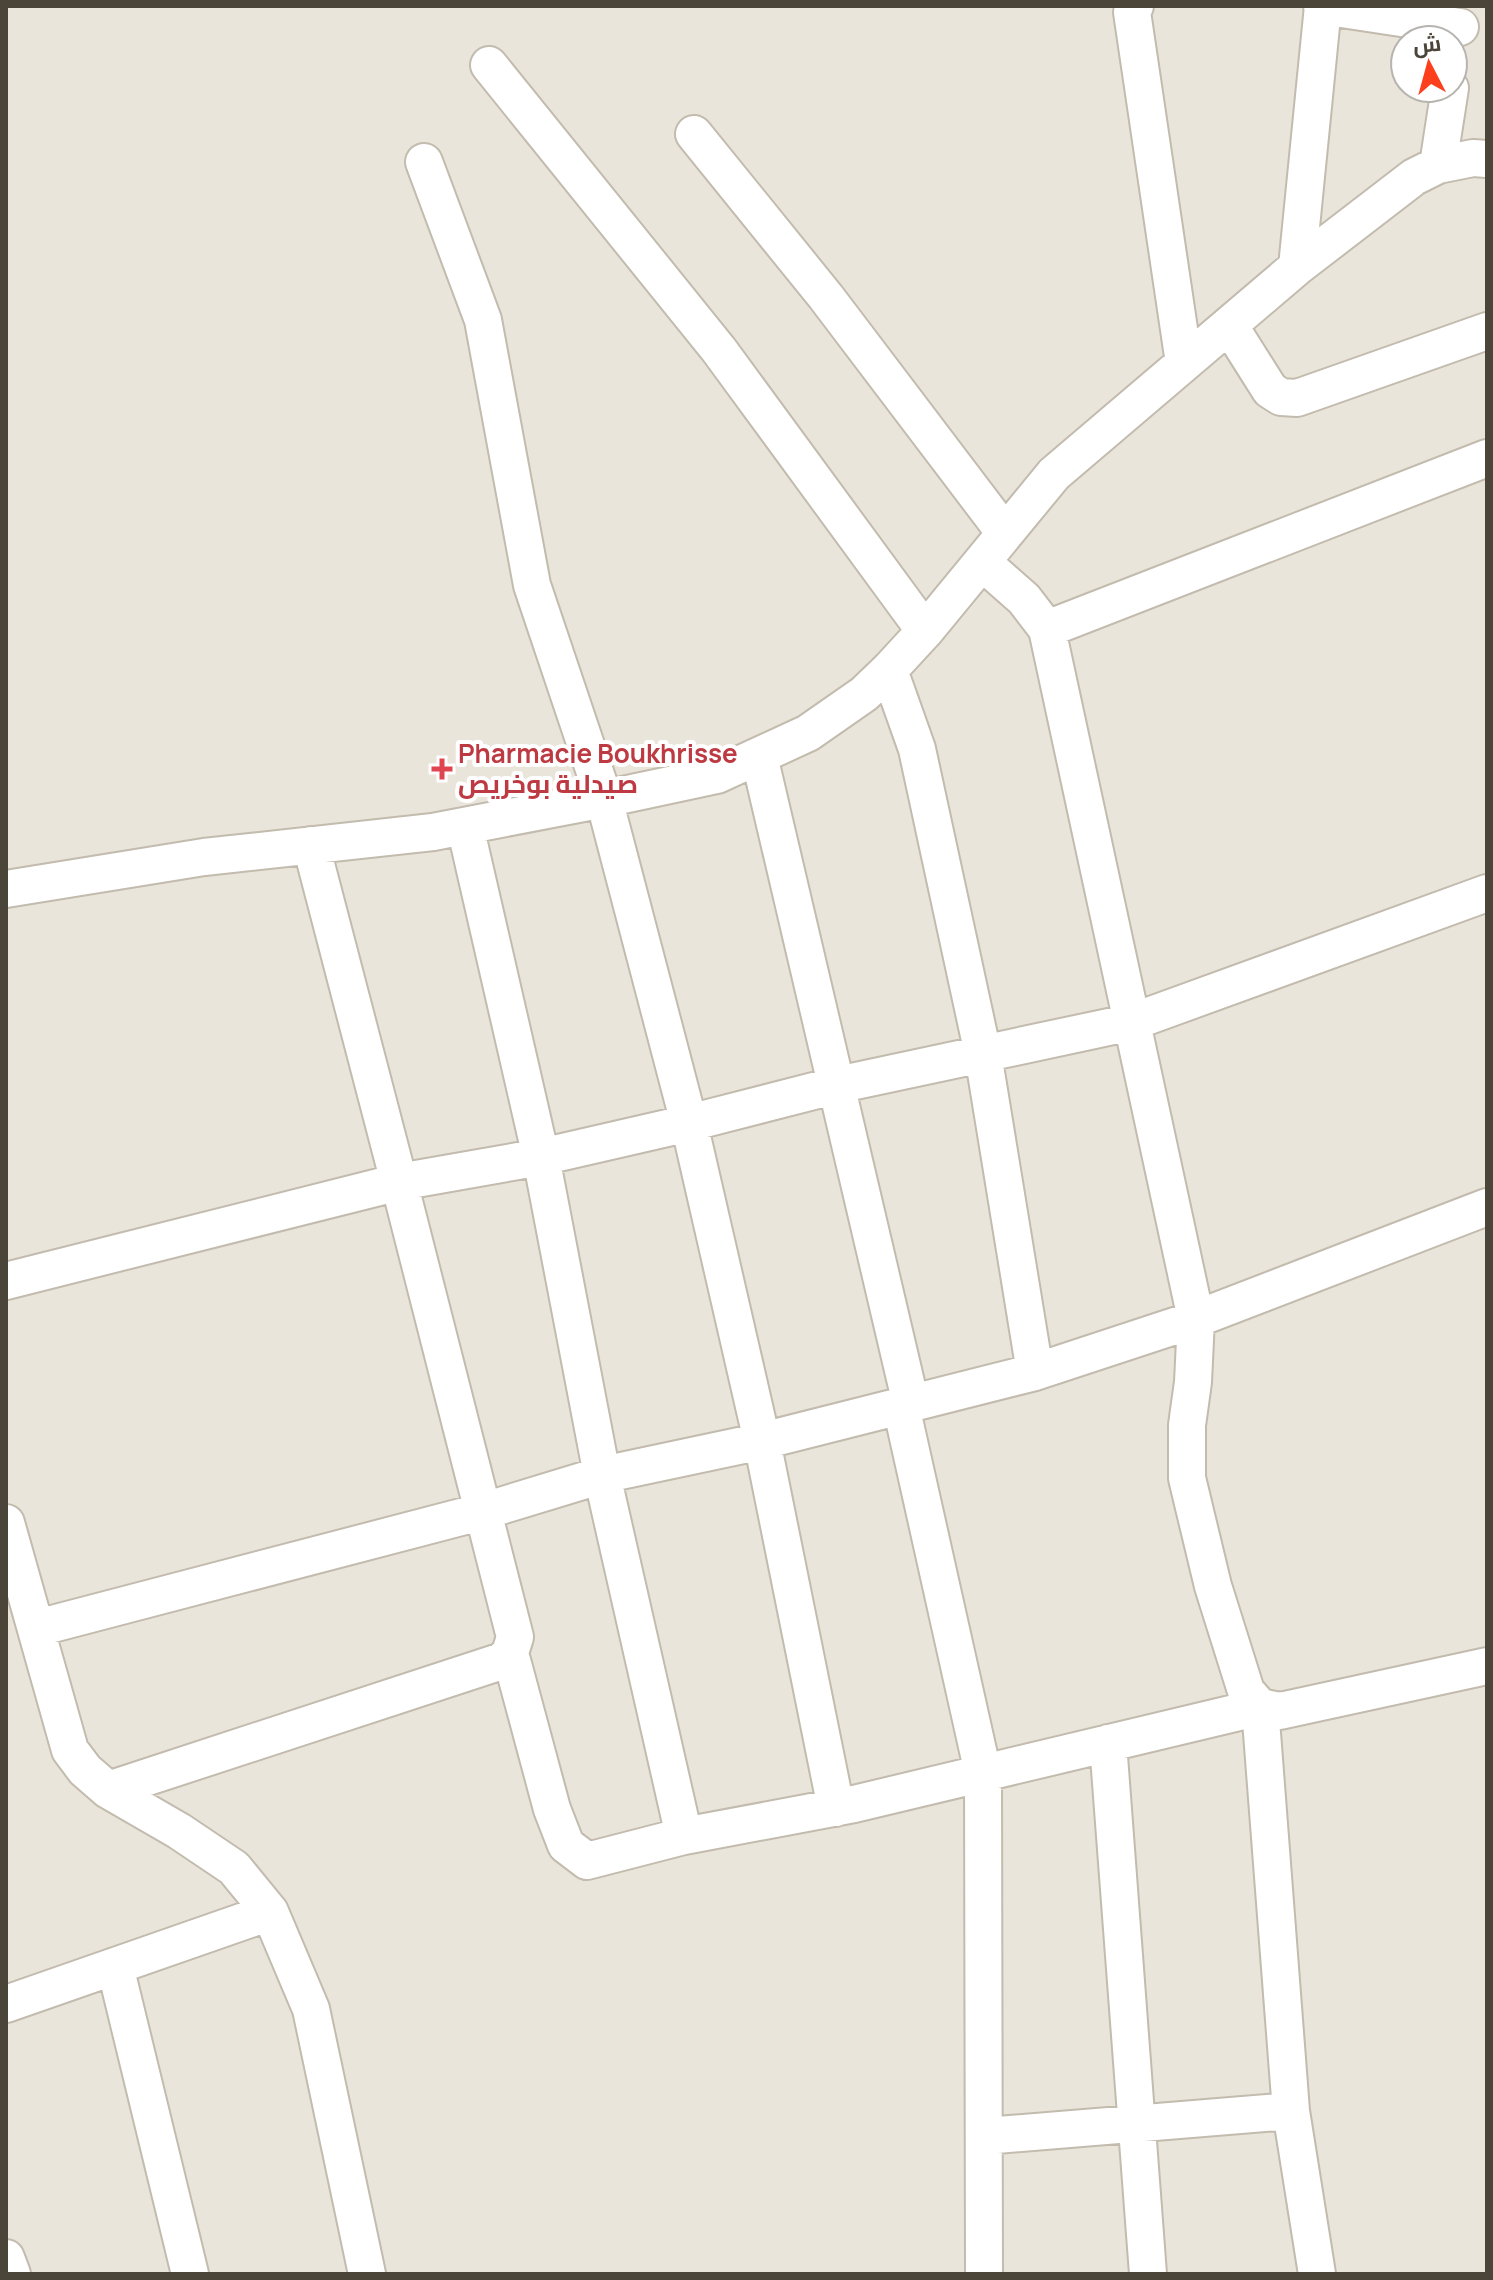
<svg xmlns="http://www.w3.org/2000/svg" width="1493" height="2280" font-family="Manrope,Cairo,sans-serif">
<style>
.residential{fill:#eae5da;fill-rule:evenodd}
.lines{fill:none;stroke-linecap:round;stroke-linejoin:round}
.minor-casing{stroke:#c2bbae;stroke-width:40}
.minor{stroke:#fff;stroke-width:36}
.health-dot{fill:#e0444e;stroke:#fff;stroke-width:3}
.labels{text-anchor:middle;stroke-width:8;stroke-linejoin:round;paint-order:stroke}
.health-label{font-size:26px;font-weight:bold;fill:#be3a42;stroke:#fff;text-anchor:start}
</style>
<rect width="100%" height="100%" fill="#f6f3ec"/>
<path class="residential" d="M6 6H1487V2274H6ZM1405 40H1453V88H1405Z"/>
<g class="lines">
<g class="minor-casing">
<path id="minor" d="M1135 6 1132 12 1184 363
M1322 6 1460 27
M489 65 719 350 925 631
M694 134 826 297 1005 533
M424 162 483 320 532 585 604 799 689 1123 762 1441 836 1808
M1438 165 1450 88
M1297 267 1323 6
M1229 325 1270 390 1281 397 1297 398 1487 331
M982 562 1024 599 1047 629 1196 1319 1193 1382 1187 1425V1478L1213 1586 1246 1691 1260 1707 1280 1711 1487 1666
M1047 629 1487 458
M889 670 917 749 983 1054 1035 1372
M759 756 911 1404
M465 826 541 1157 602 1475 684 1836
M6 889 204 857 433 832 604 799 717 775 808 733 864 694 889 670 925 631 1054 474 1297 267 1414 177 1438 165 1473 158 1487 159
M6 1281 399 1182 541 1157 689 1123 837 1085 1132 1022 1487 893
M901 1406 983 1773 984 2274
M6 1523 70 1750 85 1770 108 1790 179 1831 234 1868 270 1912 311 2009 367 2274
M37 1628 484 1511 602 1475 762 1441 1035 1372 1196 1319 1487 1207
M510 1653 552 1809 566 1845 587 1861 684 1836 854 1804 1260 1707 1291 2111
M1108 1743 1148 2274
M108 1790 502 1661 510 1653 515 1637 399 1182 311 845
M115 1966 190 2274
M6 2004 270 1912
M985 2136 1291 2111 1317 2274
M6 2258 12 2274"/>
</g>
<use href="#minor" class="minor"/>
</g>
<path class="health-dot" d="M438 757h8v8h8v8h-8v8h-8v-8h-8v-8h8z"/>
<g class="labels">
<g class="health-label">
<text x="458" y="763">Pharmacie Boukhrisse<tspan x="458" dy="30">صيدلية بوخريص</tspan></text>
</g>
</g>
<rect width="1493" height="2280" fill="none" stroke="#4b4439" stroke-width="16"/>
<g transform="translate(1429 64) rotate(354)"><circle r="38" fill="#ffffff" stroke="#b7b4b0" stroke-width="2"/>
<path d="M0-6L14 30L0 20L-14 30Z" fill="#fc3f1d"/>
<text y="-12" font-size="22" font-weight="bold" text-anchor="middle" fill="#4b4439">ش</text>
</g>
</svg>
